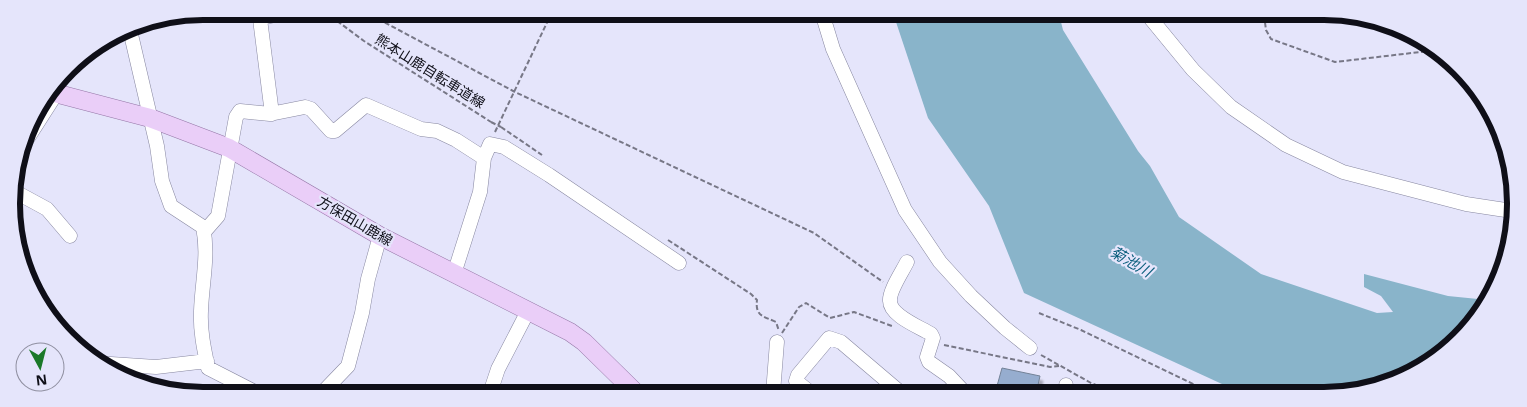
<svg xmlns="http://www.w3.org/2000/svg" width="1527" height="407" font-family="'Noto Sans','Noto Sans JP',sans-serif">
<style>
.water{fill:#89b4ca}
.building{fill:#96adcf;stroke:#738297;filter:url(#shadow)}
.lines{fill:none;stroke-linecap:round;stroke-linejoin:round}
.minor-casing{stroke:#8787a0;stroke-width:15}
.major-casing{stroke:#9476a6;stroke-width:19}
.path{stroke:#777786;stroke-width:2;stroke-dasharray:5 2.5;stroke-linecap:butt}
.minor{stroke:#fff;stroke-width:14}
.major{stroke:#eacef8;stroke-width:18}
.path-bridge{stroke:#777786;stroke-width:2;stroke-dasharray:5 2.5;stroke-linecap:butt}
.labels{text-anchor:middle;stroke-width:4.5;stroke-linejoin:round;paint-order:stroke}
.street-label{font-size:14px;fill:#0f0f18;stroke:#e5e5fb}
.water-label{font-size:15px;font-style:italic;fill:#0a5e7c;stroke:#e5e5fb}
.rim{fill:none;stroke:#0f0f18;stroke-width:6}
</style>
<defs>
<filter id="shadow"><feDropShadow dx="3" dy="5" stdDeviation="1" flood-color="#0004"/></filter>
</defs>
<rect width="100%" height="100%" fill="#e5e5fb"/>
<path class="water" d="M893 13 1059 14 1063 30 1138 151 1150 166 1179 217 1261 274 1377 313 1393 312 1381 296 1364 287V274L1448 296 1488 300 1459 340 1408 376 1348 394H1256L1222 384 1024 293 989 206 928 118Z"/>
<path class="building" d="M1002 368 1040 376 1036 394 997 386Z"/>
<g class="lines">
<g class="minor-casing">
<path id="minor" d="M259 11 272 114
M822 13 833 49 905 210 940 262 971 296 1005 328 1030 348
M1147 14 1193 70 1231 107 1286 145 1343 172 1466 204 1512 211
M261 18 290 12
M129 26 157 146 162 181 171 206 203 227C209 255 202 282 201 311 200 331 204 349 208 368L255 392
M24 144 56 94
M12 190 47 209 70 236
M204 232 218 216 236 117 240 111 270 114 305 107 311 109 331 131H335L366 105 421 129 437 131 456 140 484 158
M907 262C902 272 889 291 890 301 890 316 920 327 931 334L933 338 927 357 929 362 949 376 965 393
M454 274 480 192 484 158 490 144 504 147 549 175 679 263
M96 363 156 367 207 361
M323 392 348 366 362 313 368 279 380 236
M490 393 498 369 528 311
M773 393 777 342
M811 393 796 381 798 375 829 338 841 342 901 393
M1066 394V385"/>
</g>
<g class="major-casing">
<path id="major" d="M51 92 150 118 229 148 380 236 570 332 584 342 636 393"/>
</g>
<path class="path" d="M325 12 364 41 491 122
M365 12 515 92 814 233 883 282
M1264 15 1266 30 1271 39 1335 62 1437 50
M501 127 542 155
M495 132 552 12
M668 240 751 294 757 300C755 316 763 316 776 322L779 331
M1039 313 1081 330 1214 394
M782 333 799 307 806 303 830 318 854 312 892 326
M944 345 1050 367 1059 366
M1041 355 1091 383 1119 394"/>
<use href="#minor" class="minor"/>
<use href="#major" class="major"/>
<path class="path-bridge" d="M491 122 501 127"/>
</g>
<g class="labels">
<g class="street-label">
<text transform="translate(430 71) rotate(32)" y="5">熊本山鹿自転車道線</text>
<text transform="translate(355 221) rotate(30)" y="5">方保田山鹿線</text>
</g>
<g class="water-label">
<text transform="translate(1131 262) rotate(30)" y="5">菊池川</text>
</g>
</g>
<path d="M0 0H1527V407H0ZM203 20H1324A183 183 0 0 1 1507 203V204A183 183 0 0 1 1324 387H203A183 183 0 0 1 20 204V203A183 183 0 0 1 203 20Z" fill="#e5e5fb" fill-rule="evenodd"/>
<path class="rim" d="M203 20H1324A183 183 0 0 1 1507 203V204A183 183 0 0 1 1324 387H203A183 183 0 0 1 20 204V203A183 183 0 0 1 203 20Z"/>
<g transform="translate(40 367) rotate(173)"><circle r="24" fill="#e5e5fb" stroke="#8f8fa0"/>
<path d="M0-4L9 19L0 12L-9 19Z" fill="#1b7929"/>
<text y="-8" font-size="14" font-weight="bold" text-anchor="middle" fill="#0f0f18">N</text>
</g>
</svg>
